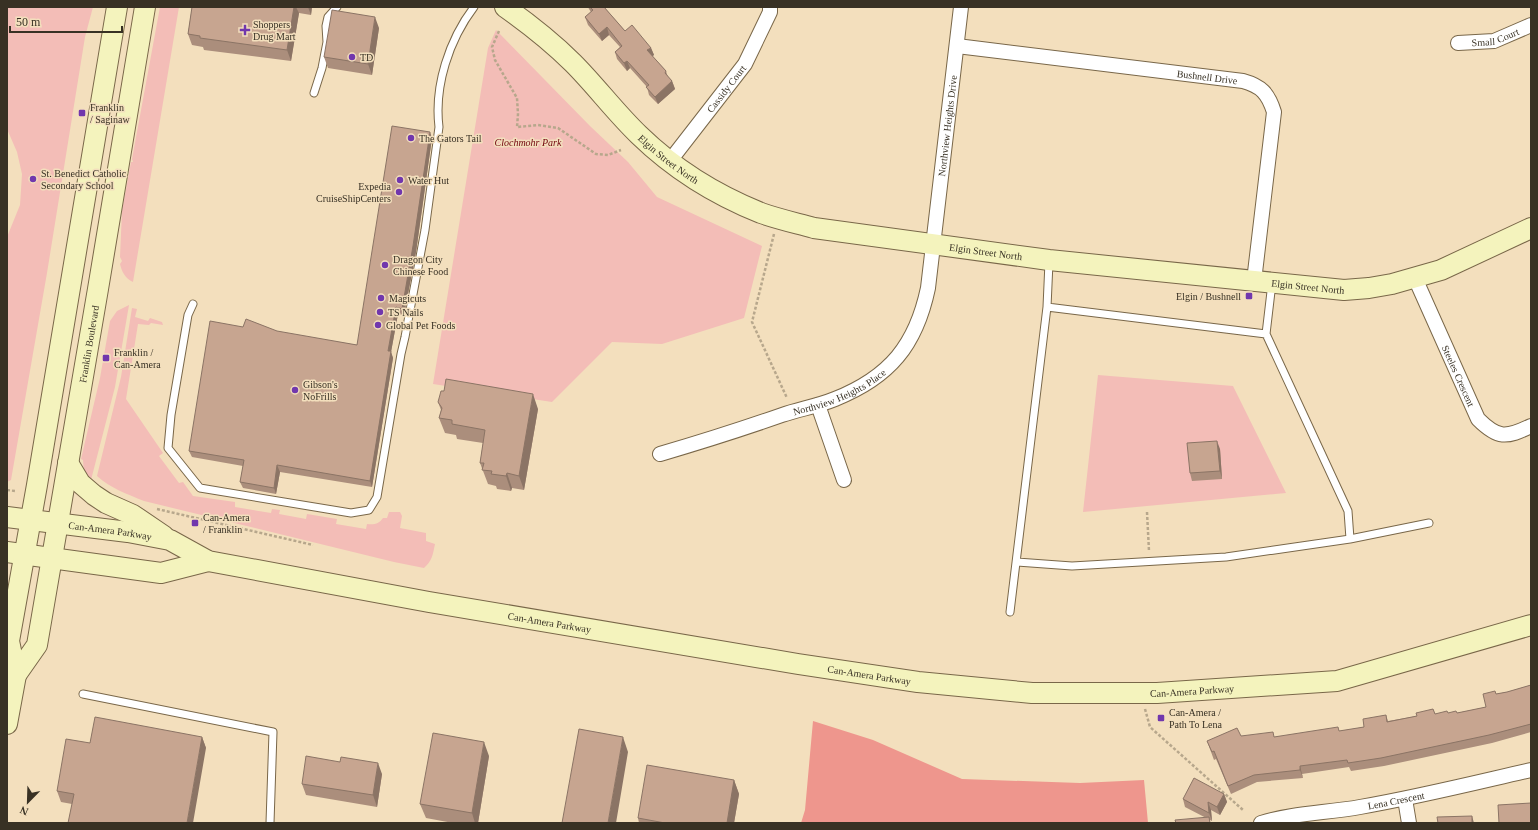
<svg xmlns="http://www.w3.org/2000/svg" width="1538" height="830" font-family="Georgia,serif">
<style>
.green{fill:#f3bdb7}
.forest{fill:#ee968d}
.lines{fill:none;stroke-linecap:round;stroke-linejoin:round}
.lane-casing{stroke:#796749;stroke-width:9}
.street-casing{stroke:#796749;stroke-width:16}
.secondary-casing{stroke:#796749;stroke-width:22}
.path{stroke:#b7a78c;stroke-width:2.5;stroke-dasharray:3 2;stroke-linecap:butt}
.lane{stroke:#fff;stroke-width:7}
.street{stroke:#fff;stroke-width:14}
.secondary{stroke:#f4f3bd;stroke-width:20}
.wall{fill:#ab8e7c}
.shaded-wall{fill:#8b7465}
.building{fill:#c7a590;stroke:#8b7465}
.poi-dot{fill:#7137ad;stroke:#f3dfbd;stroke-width:1.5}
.labels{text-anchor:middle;stroke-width:3;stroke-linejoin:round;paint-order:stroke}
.poi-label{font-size:10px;fill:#383124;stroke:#f3dfbd;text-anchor:start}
.street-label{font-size:10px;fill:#383124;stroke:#f3dfbd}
.park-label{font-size:10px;font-style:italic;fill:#71030c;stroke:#f3dfbd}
</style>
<rect width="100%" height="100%" fill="#f3dfbd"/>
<path class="green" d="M7 7H93L85 37 47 273 11 480 7 482V237L20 205 22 174 17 152 7 129Z
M160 7H179L133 282C125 278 122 272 120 264L122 261 120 257 122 211 131 162H133L132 159Z
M496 30 590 126 628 162 657 197 762 246 744 318 662 344 612 342 552 402 433 384 488 48Z
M129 305 115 387 91 480 84 474 83 460 81 459 100 378 110 321 117 311Z
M132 308 137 309 135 317 148 321 150 318 162 322 163 325 151 323 149 325 138 324 126 399 163 453 159 456 179 483 183 482 193 496 235 502V507L271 513 272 509 280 510 279 514 306 519 307 514 337 519 336 524 366 529 367 524C374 525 379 524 383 518H387L389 512H400L402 516 400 528 426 533V541L435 544C433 554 432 561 424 568L394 562 144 501C127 494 110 488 97 476L121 377Z
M1098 375 1233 386 1286 493 1083 512Z"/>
<path class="forest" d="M813 721 873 740 962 779 1080 783 1144 780 1148 823H801L805 810Z"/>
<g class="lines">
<g class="lane-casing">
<path id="lane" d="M314 93 322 68 327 42 326 26 328 17 337 7
M1272 283 1266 334 1348 511 1350 539
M193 304 188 315 171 415 168 448 200 488 351 513 369 510 377 497 401 354 405 337 425 230 439 127C434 86 449 40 474 7
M1047 307 1266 334
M1017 562 1072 566 1226 557 1350 539 1429 523
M1010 612 1047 307 1049 262
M83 694 273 732 270 823"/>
</g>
<g class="street-casing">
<g id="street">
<path id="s1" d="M1458 43 1494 41 1531 25"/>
<path id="s2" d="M957 46 1243 81C1261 86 1268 93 1274 112L1254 281"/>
<path id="s3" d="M669 162 745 64 770 12V7"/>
<path id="s4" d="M1415 278 1478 419C1498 439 1506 438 1531 426"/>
<path d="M818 405 844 480"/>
<path id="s5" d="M660 454C701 442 742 429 782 415 800 409 818 406 835 399 890 377 916 345 928 288L961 7"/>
<path d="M1405 799 1409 823"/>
<path id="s6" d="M1261 823C1292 813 1327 813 1360 807 1418 797 1474 783 1531 770"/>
</g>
</g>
<g class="secondary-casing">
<g id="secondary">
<path id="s7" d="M505 7C529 24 552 42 573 63 596 86 615 112 639 135 674 169 716 195 761 213 778 219 796 223 814 228L1049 260 1344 290 1369 288 1392 284 1441 270 1531 228"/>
<path d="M68 463 80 483 94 495 106 503 133 515 164 536"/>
<path id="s8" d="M7 517 128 532 170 540 208 561 429 602 798 664 918 682 1032 693H1157L1337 681 1531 625"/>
<path d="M7 552 161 573 208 561"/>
<path id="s9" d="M16 675 37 645 98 289 145 7"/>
<path d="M7 724 16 675 9 641 37 485 117 7"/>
</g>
</g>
<path class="path" d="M499 31 492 47 495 60 517 98 518 114 517 127 538 125 558 128 596 154 608 155 621 150
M774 234 752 322 787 398
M7 490 15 491
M157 509 313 545
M1147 512 1149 551
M1145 709 1150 727 1243 810"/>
<use href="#lane" class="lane"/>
<use href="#street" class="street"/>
<use href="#secondary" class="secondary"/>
</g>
<path class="wall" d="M192 7H312L311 15 299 13 291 61 204 50 203 47 192 45 188 34Z
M588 7H604L625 31 651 48 654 55 652 56 666 71 668 77 672 81 675 89 658 104 649 95 647 87 630 68 627 71 617 59 615 52 620 47 609 35 602 41 588 25 585 17 591 12 589 9Z
M379 28 372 75 328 68 324 57Z
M432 138 416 252 404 315 398 314 391 352 393 358 372 487 280 472 276 494 243 488 240 482 243 466 192 457 189 451 243 327 357 345Z
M438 402 538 409 524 490 512 488 511 491 497 489 496 486 488 484 480 463 483 443 457 439 456 435 445 433 439 418 441 410Z
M1220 449 1222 479 1192 481 1190 473Z
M1531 685V732L1492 743 1384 766 1351 771 1349 767 1302 774 1303 778 1257 782 1231 794 1216 759 1214 760 1207 741 1275 737 1340 731 1364 727 1386 715 1388 721 1417 716 1433 709 1435 714 1457 713 1486 707 1496 694 1507 692Z
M202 737 206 748 72 804 61 802 57 791 90 743Z
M489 756 478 823H453L426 818 420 804Z
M340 762 382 774 377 807 306 795 302 784Z
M734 780 739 794 734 823H639L638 818Z
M1224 794 1227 802 1220 815 1211 810 1212 821 1185 807 1183 799Z"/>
<path class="shaded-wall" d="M294 7H296L299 13 291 61 287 50Z
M308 7H312L311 15Z
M375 17 379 28 372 75 368 64Z
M607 27 609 35 602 41 599 34Z
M651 48 654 55 650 58 647 50Z
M627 61 630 68 627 71 624 63Z
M672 81 675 89 658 104 655 97Z
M430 132 432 138 416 252 404 315 402 309Z
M396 307 398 314 391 352 393 358 372 487 370 481 388 351Z
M533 394 538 409 524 490 519 476Z
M1217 441 1220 449 1222 479 1220 471Z
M277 465 280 472 276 494 274 488Z
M507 473 512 488 511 491 506 476Z
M202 737 206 748 193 823H187Z
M623 737 628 752 616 823H608Z
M484 742 489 756 478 823H475L472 813Z
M378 763 382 774 377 807 373 795Z
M1300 766 1303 778 1300 770Z
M734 780 739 794 734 823H727Z
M1224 794 1227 802 1220 815 1217 807Z
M1208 802 1211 810 1212 821 1209 813Z
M1472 816 1474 823H1472Z"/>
<path class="building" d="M192 7H294L287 50 200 38V36L188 34Z
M590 7H604L625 31 632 25 651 48 647 50 666 71 665 73 672 81 655 97 646 87 649 85 627 61 624 63 615 52 622 46 607 27 599 34 585 17 593 10Z
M332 10 375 17 368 64 324 57Z
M392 126 430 132 413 246 402 309 396 307 388 351H391L370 481 277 465 274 488 240 482 244 460 189 451 210 321 243 327 246 319 277 331 357 345Z
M446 379 533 394 519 476 507 473 506 476 491 474 492 471 482 470 484 463H480L485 430 452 424V420L439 418 442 408 438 402 441 391H444Z
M1217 441 1220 471 1190 473 1187 443Z
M1531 685V724L1489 735 1381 758 1348 763 1347 760 1300 766V770L1254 775 1228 786 1214 751 1212 752 1207 741 1237 728 1241 736 1273 732 1274 737 1338 727 1339 731 1364 727 1363 719 1386 715 1387 722 1417 716 1416 713 1433 709 1435 714 1447 711 1448 713 1456 711 1457 713 1486 707 1483 694 1495 691 1496 694 1507 692Z
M95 717 202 737 187 823H68L74 794 57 791 66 739 90 743Z
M579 729 623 737 608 823H562Z
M433 733 484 742 472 813 420 804Z
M306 756 340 762 341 757 378 763 373 795 302 784Z
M647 765 734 780 727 823H665L638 818Z
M1194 778 1224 794 1217 807 1208 802 1209 813 1183 799Z
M1531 803V823H1499L1498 805Z
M1472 816V823H1438L1437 817Z
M1209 817 1210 823H1176L1175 820Z"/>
<g class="poi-dot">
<path d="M243 24h4v4h4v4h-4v4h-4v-4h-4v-4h4z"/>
<circle cx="352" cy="57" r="4"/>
<rect x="78" y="109" width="8" height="8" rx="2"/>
<circle cx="411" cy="138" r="4"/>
<circle cx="33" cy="179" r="4"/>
<circle cx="400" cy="180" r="4"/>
<circle cx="399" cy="192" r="4"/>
<circle cx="385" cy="265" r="4"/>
<rect x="1245" y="292" width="8" height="8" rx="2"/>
<circle cx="381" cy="298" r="4"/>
<circle cx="380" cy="312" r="4"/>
<circle cx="378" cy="325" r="4"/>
<rect x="102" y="354" width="8" height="8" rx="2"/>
<circle cx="295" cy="390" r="4"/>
<rect x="191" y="519" width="8" height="8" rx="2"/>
<rect x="1157" y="714" width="8" height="8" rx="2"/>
</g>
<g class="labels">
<g class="poi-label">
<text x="253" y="28">Shoppers<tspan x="253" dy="12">Drug Mart</tspan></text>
<text x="360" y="61">TD</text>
<text x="90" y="111">Franklin<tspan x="90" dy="12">/ Saginaw</tspan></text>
<text x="419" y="142">The Gators Tail</text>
<text x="41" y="177">St. Benedict Catholic<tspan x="41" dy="12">Secondary School</tspan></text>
<text x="408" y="184">Water Hut</text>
<text x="391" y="190" text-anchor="end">Expedia<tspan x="391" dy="12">CruiseShipCenters</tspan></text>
<text x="393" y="263">Dragon City<tspan x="393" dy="12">Chinese Food</tspan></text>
<text x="1241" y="300" text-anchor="end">Elgin / Bushnell</text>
<text x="389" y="302">Magicuts</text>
<text x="388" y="316">TS Nails</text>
<text x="386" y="329">Global Pet Foods</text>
<text x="114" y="356">Franklin /<tspan x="114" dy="12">Can-Amera</tspan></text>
<text x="303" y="388">Gibson's<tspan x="303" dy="12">NoFrills</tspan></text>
<text x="203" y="521">Can-Amera<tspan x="203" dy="12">/ Franklin</tspan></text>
<text x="1169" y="716">Can-Amera /<tspan x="1169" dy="12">Path To Lena</tspan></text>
</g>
<g class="street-label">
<text dy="4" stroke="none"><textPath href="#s1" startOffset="38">Small Court</textPath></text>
<text dy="4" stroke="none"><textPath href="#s2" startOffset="252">Bushnell Drive</textPath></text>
<text dy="4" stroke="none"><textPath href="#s3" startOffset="93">Cassidy Court</textPath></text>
<text dy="4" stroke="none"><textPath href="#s5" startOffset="499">Northview Heights Drive</textPath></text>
<text dy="4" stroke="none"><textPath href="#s7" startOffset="224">Elgin Street North</textPath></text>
<text dy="4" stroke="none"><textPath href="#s7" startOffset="560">Elgin Street North</textPath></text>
<text dy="4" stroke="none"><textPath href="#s7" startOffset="884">Elgin Street North</textPath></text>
<text dy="4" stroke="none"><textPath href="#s9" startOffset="342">Franklin Boulevard</textPath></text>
<text dy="4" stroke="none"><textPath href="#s4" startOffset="107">Steeles Crescent</textPath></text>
<text dy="4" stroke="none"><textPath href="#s5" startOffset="190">Northview Heights Place</textPath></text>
<text dy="4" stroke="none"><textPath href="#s8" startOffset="104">Can-Amera Parkway</textPath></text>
<text dy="4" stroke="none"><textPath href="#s8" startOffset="555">Can-Amera Parkway</textPath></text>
<text dy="4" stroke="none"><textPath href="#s8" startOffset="879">Can-Amera Parkway</textPath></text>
<text dy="4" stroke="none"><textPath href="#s8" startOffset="1203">Can-Amera Parkway</textPath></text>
<text dy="4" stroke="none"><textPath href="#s6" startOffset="137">Lena Crescent</textPath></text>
</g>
<g class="park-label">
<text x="528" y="146">Clochmohr Park</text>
</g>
</g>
<rect width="1538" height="830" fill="none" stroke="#383124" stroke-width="16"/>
<g transform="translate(28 802) rotate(203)" stroke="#f3dfbd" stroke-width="3" paint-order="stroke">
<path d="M0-3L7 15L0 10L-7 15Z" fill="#383124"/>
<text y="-6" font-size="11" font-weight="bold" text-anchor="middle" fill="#383124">N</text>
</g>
<path d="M10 26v6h112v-6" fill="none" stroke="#383124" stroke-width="2"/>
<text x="16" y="26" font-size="12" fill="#383124" stroke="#f3dfbd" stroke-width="3" paint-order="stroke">50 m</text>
</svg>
